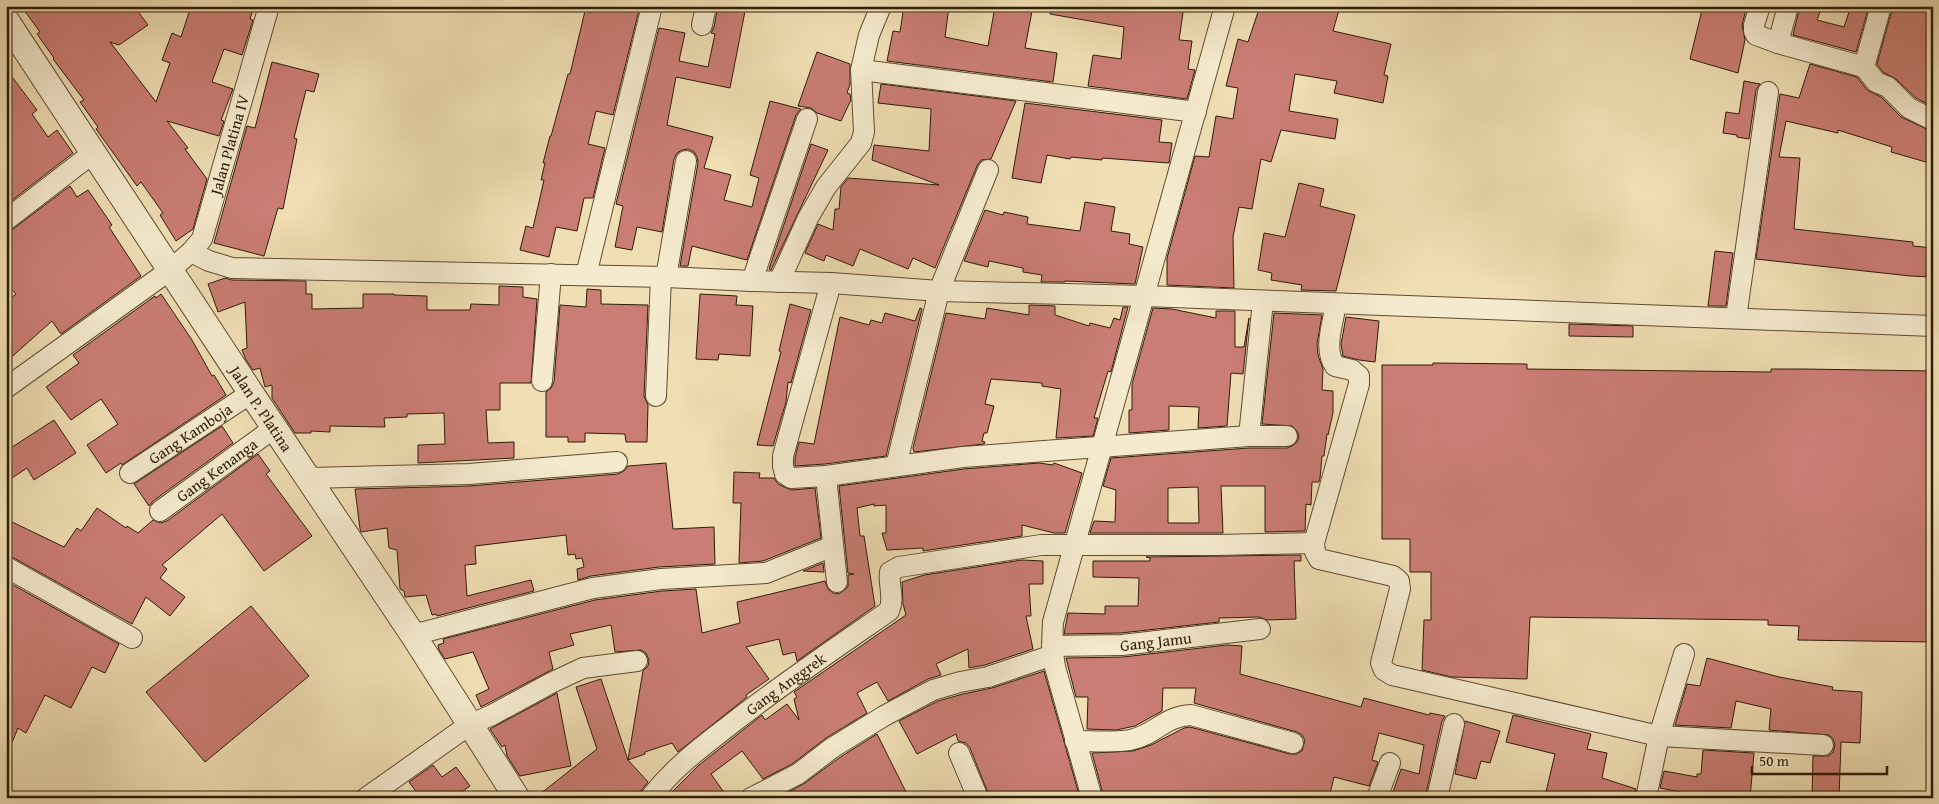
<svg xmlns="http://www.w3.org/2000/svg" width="1939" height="804" font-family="'Gentium Book Plus',serif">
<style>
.building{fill:#ca7d74;stroke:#2e1c07;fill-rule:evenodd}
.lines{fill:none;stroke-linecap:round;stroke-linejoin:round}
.minor-casing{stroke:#5e4c32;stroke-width:22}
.tertiary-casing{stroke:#5e4c32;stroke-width:27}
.minor{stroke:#f5eace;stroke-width:20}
.tertiary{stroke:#f5eace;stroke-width:25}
.labels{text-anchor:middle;stroke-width:4;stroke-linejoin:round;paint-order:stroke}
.street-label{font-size:16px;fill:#2e1c07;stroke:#f5eace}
</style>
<rect width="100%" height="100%" fill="#f0deb4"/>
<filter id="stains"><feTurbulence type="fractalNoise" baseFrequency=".004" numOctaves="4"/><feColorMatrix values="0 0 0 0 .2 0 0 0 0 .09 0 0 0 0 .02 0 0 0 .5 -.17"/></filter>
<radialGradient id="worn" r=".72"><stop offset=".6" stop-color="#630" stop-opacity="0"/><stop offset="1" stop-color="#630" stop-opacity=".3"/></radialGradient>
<path class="building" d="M21 6H134L148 25 119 45 110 42 156 102 170 63 162 60 172 33 181 37 191 6H254L250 19 253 20 242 55 224 49 212 82 233 89 221 120 224 121 219 136 167 121 188 148 185 149 207 179 193 229 176 241 160 215 163 213 141 182 137 186 96 129 98 127 80 102 84 100 53 59 54 58 37 34 40 32Z
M592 6H640L613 115 596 111 588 144 605 148 593 198H584L577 231 556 227 549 257 520 250 526 226 533 228 544 180H541L545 163H543L550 136H551L568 74H570L585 11 591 13Z
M718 6H746L730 88 676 77 667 125 713 137 704 168 731 175 724 200 752 207 759 178 750 175 770 101 801 109 796 115 747 260 692 246 688 266H680L698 163 697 157 694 152 688 149 682 150 677 153 674 159 662 232 637 227 632 250 615 247 623 206 616 204 659 28 685 33 679 61 708 67 715 34 711 33 714 27Z
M904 6H949L945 37 988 46 995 6H1033L1025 48 1057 53 1053 82 887 61 893 31 900 32Z
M1051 6H1184L1179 40 1192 41 1188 69 1195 70 1187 99 1088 86 1093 55 1121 59 1124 27 1050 14Z
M1260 6H1326L1339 10 1333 31 1391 44 1384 75 1388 76 1383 103 1334 93 1337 81 1295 74 1289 111 1338 119 1335 139 1281 130 1271 162 1261 159 1252 209 1239 207 1233 237 1234 288 1167 285V258L1195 156 1209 157 1216 116 1233 119 1238 88 1226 86 1238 39 1248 42Z
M1703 6H1747L1742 25 1745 40 1738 73 1690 59Z
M1800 6H1811L1821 9 1817 20 1844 27 1851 6H1869L1856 52 1793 35Z
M1893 6H1933V107L1916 98 1896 79 1883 72 1877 64Z
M817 52 850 64V84L847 93 850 94 851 100 841 121 817 113 811 108 798 106Z
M272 62 319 74 314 92 306 90 294 138 297 139 283 209 278 208 264 256 214 243 247 126 255 128Z
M1810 64 1857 77 1867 90 1881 97 1901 117 1931 131 1927 145 1933 146V164L1891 152 1892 147 1838 130V133L1786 121 1779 157 1800 158 1794 229 1913 242V246L1933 248V277L1910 276 1756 259 1780 94 1799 98Z
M6 69 37 110 32 114 48 137 57 130 73 153 6 205Z
M1744 81 1760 84 1756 90 1749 139 1737 137V135L1723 133 1726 112 1739 114Z
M881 84 1016 101 991 159 981 160 977 166 935 268 913 258 908 269 860 249 853 266 826 255 824 261 805 253 818 224 833 230 835 209H839L841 187 848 178 939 185 872 160 874 145 929 151 931 109 878 103Z
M1025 103 1162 120 1159 142 1172 143 1169 163 1102 158V160L1071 157 1070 159 1047 155 1041 183 1012 178Z
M811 144 828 150 771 270 769 269Z
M1299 183 1324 189 1320 206 1355 215 1336 291 1301 290 1302 285 1271 280 1272 273 1258 270 1264 233 1285 237Z
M70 186 77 197 88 190 112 225 109 227 141 276 61 334 52 321 6 362V302L16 294 6 283V232L13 229Z
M1085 202 1115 207 1111 231 1130 234 1129 244 1143 247 1135 284 1065 281V282H1041L1042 275 1023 272V268L989 261 988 267 964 261 985 210 1003 215 1004 212 1028 217 1027 224 1080 231Z
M1715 251 1733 253 1726 306H1708Z
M225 278 232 280 306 281V294H312V309L363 308V294H394V295L427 296V310H470L471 304 499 305V286L523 287V297L537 299 531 383H500V410H486L488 443 514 442V458L418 463V445L445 444 444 413 407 414V417L384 418 385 427 330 426V432L311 431V433H295L272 398V385L265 387 260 368 253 370 246 360 242 350 247 348 245 302 218 312 208 284Z
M587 289 601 290V304L648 305 644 396 648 405 647 442H626L625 434 585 433V442H568V437H546V392L551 388 554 382 560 305 586 307Z
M161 294 192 340 212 376 214 375 226 395 122 465 121 463 106 473 87 445 118 424 101 399 71 420 46 387 79 363 73 355 155 296 156 298Z
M700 294 737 296 736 305 753 306 750 356 719 354 718 360 696 359Z
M790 304 811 310 791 383 788 382 786 402 773 446 757 445 781 352 779 351Z
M1029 305 1055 306V315L1089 326 1090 323 1110 328 1114 318 1120 320 1123 307H1128L1111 372 1108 371 1094 418H1098L1093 436 1056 438 1061 389 1042 386V383L991 379 985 404 994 406 987 433H984L982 441 985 442 984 444 914 452 913 448 946 313 985 319 987 308 1029 315Z
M920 308 922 309 886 456 825 464 795 466V458L799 442 814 444 840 317 869 325 871 320 882 323 885 313 915 321Z
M1153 308 1172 309 1216 318V311H1235V347H1244L1249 318 1243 374 1231 373 1227 426 1198 428 1199 407 1169 406V430L1129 433V410H1132V384Z
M1274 313 1322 315 1317 344 1318 355 1323 369 1322 390 1333 391V413L1328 435 1327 434 1324 456H1322L1320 478 1319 482H1312L1311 505 1306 504 1305 531 1265 532V486H1221L1223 533H1090L1094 521 1115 522 1116 490 1103 486 1111 458 1249 448H1287L1292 446 1297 442 1299 436 1297 431 1292 426 1262 424ZM1198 487 1199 523H1168V488Z
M1346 317 1379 321 1375 362 1359 360 1343 356 1341 344Z
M1569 324 1633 326V337L1569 336Z
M1433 363 1527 364V369L1771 372V369H1803L1933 371V642L1798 640 1799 626 1768 625V620L1530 617 1527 679 1452 677 1422 670 1424 620H1431V572H1410V539H1382V365H1433Z
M54 420 76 453 34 480 27 468 6 482V451Z
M222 426 233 443 153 501 149 506 134 484Z
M258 454 270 471 266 474 312 536 264 571 222 514 162 565 167 569 160 578 185 597 170 616 146 597 132 624 12 557 6 555V519L64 547 77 528 81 531 97 508 126 528 127 526 138 533 153 520 161 523 167 521Z
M666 463 673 529 714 527 715 564 659 567 591 576 578 580 577 569 584 567 582 558 576 559 575 554 568 555 566 535 475 546 476 564 465 565 467 596 531 580 534 591 437 616 436 614 432 615 426 595 405 597 404 591 400 589 397 550 389 548 387 528 361 532 360 529 355 489 469 486 618 474 624 471 628 466Z
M1039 463 1053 465 1054 463 1082 473 1065 533H1054L1022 525V536L923 551V548L887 550 882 533H886V505L874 506V504L857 508 860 536H864L875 606 797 661 795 652 783 655 779 639 746 647 769 679 746 695 747 697 678 752 672 743 645 752V754L628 760 648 782 641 791 638 798H535L597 749 576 687 601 679 628 760 643 671 648 666 649 660 646 653 641 650 615 652 611 625 570 634 574 645 549 652 553 669 481 707 476 695 489 689 473 652 445 659 439 650 438 645 444 643 443 639 595 600 662 591 696 589 702 633 740 623 737 602 825 581 828 589 833 593 839 594 848 587V575L854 574 848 573 839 486 964 469Z
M734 472 760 473 759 478H774L778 484 791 490 815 488 821 538 763 561 739 563 741 503H733Z
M1301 555V561H1294L1296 619 1267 620 1259 617 1219 618V622L1121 633 1064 634 1068 613 1105 614V606H1138L1139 578 1093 577V561H1150V558L1146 557Z
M1022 560 1043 561V584H1029L1031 616H1026L1033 649 985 665 969 668 968 649 936 664 941 675 928 679 888 701 877 682 857 693 867 713 826 738 792 764 763 779 742 751 711 774 728 798H666L698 766 762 715 765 720 787 704 799 720 794 699 797 697 794 692 906 615 903 604 902 582 924 575Z
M823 563 824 572 803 571Z
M6 581 119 644 105 673 92 667 71 708 45 695 26 733 18 728 7 755Z
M251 606 309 676 205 762 146 692Z
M1227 645 1242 646 1240 674 1361 707 1364 698 1429 715 1430 713 1445 716 1442 721 1425 798H1391L1401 769 1419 774 1424 745 1379 733 1372 760 1378 762 1369 786 1334 777 1329 798H1104L1092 753 1133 751 1151 745 1184 728 1190 727 1290 754H1296L1302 751 1305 740 1302 735 1297 732 1194 703 1196 688H1163L1162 711 1135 726 1116 730 1087 729 1088 697H1076L1066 658 1123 657Z
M1707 658 1779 677 1833 687 1832 690 1862 692 1860 743 1841 742 1839 798H1812L1813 756H1828L1833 752 1835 745 1833 739 1829 735 1769 730 1771 709 1736 701 1731 728 1675 725 1687 684 1700 686Z
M1044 671 1080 798H990L970 748 966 743 958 741 956 734 917 754 899 721 938 701 963 694 992 688Z
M557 693 571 766 520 776 507 756 505 745 502 747 490 729Z
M1513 715 1591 734 1587 749 1607 753 1602 778 1636 789 1634 798H1569L1546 792 1555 754 1506 742Z
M1465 721 1500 731 1490 763 1481 761 1476 779 1455 774Z
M877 734 909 798H778L805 783 839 758Z
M1703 750 1754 753 1750 798H1689L1690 794 1660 788 1664 771 1697 777V774H1701Z
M433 765 442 777 456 767 470 786 453 798H421L409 782Z"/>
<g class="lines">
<g class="minor-casing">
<g id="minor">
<path d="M1760 6 1754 25V31L1756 35 1778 43 1864 67 1876 82 1888 87 1909 108 1933 120"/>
<path d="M702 25 706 6"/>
<path d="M1778 43 1788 6"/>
<path d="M1864 67 1881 6"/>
<path d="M861 70 1196 112"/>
<path d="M6 220 93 153"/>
<path d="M191 252 209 261 232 268 666 277 752 281 831 283 939 291 1145 296 1933 326"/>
<path d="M586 275 652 6"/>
<path d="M666 277 686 161"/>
<path d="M752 281 807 119"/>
<path d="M779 282 808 218 826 187 861 143 864 132 861 70 869 35 881 6"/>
<path d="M831 283 783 456V466L785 474 791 478 826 476 963 457 1249 436H1287"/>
<path d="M1336 304C1333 323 1323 349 1335 366L1352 370 1359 376V384L1314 543 1315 552 1319 559 1393 576 1399 581 1400 589 1381 663 1384 670 1392 675 1659 736 1823 745"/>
<path d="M1736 318 1768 92"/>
<path d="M542 381 551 274"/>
<path id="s1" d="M6 388 170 270 191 252 202 239 269 6"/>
<path d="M656 396 661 277"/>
<path d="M1249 436 1263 301"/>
<path d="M896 466 939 291 988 170"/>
<path id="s2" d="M130 473 251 393"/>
<path d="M826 476 837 582"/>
<path d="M309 478 469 474 617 462"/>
<path id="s3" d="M160 511 274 428"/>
<path d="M6 567 132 638"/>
<path d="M413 635 593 588 661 579 766 573 833 546"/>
<path id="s4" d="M1052 646 1122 645 1260 629"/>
<path d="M1075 741C1093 741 1113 743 1130 740 1155 735 1165 716 1191 715L1293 743"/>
<path d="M959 753 978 798"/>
<path d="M366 798 469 725 492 715 551 683 583 668 637 661"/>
<path id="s5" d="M650 798C676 765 702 747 735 721 785 682 837 647 889 611 895 597 888 586 890 572L899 567 1041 545H1217L1314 543"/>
<path d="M751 798 798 774 832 748 884 716 933 690 960 682 988 677 1053 655"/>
<path d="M1092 798 1055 667 1052 646 1053 622 1225 6"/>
<path d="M1377 798 1390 763"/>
<path d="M1437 798 1454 724"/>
<path d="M1646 798 1659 736 1684 654"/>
</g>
</g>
<g class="tertiary-casing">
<g id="tertiary">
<path id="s6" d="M6 20 251 393 413 635 517 798"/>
</g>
</g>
<use href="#minor" class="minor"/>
<use href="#tertiary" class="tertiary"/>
</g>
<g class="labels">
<g class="street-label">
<text dy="6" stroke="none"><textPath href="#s1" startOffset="345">Jalan Platina IV</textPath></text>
<text dy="6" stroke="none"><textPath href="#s6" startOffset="465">Jalan P. Platina</textPath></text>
<text dy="6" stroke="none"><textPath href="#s2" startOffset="72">Gang Kamboja</textPath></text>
<text dy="6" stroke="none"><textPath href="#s3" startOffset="70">Gang Kenanga</textPath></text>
<text dy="6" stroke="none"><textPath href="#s4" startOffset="104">Gang Jamu</textPath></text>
<text dy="6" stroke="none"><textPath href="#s5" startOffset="178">Gang Anggrek</textPath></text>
</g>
</g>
<rect width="1939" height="804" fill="none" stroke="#f0deb4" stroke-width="25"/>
<rect x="8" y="8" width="1924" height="789" fill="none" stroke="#2e1c07" stroke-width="2.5"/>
<rect x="12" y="12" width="1914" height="779" fill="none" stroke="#2e1c07"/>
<path d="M1752 766v8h135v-8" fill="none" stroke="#2e1c07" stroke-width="2.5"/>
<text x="1759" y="766" font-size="15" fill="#2e1c07" stroke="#f5eace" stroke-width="4" paint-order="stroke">50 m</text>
<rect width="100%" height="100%" filter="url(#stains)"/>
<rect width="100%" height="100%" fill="url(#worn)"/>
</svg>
